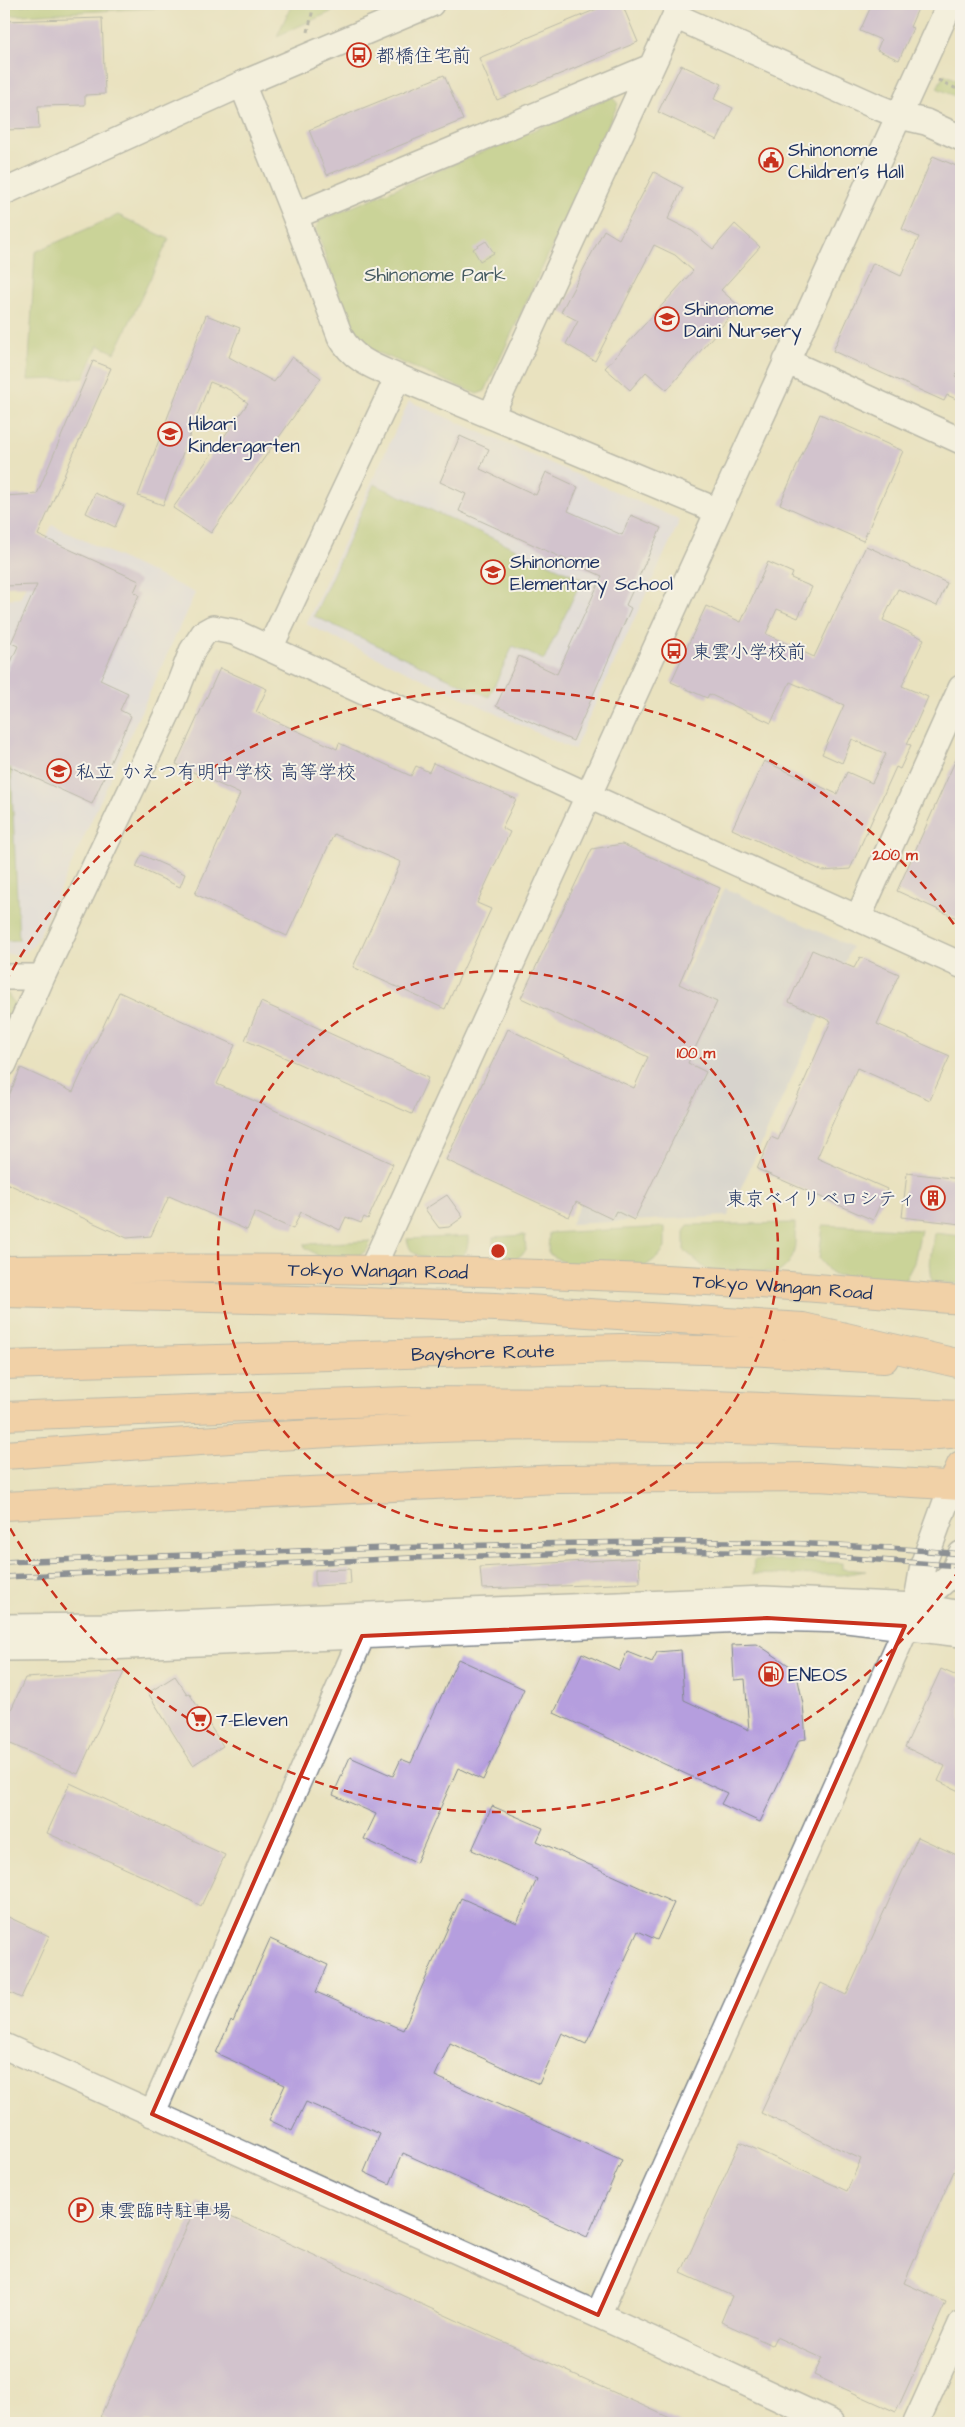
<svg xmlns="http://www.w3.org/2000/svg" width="965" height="2427" font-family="'Architects Daughter','Klee One',sans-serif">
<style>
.built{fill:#d9d7f8}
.industrial{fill:#c0c2dd}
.green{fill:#a4c067;stroke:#607862}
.building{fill:#b59ede}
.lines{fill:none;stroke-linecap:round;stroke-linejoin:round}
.tertiary-casing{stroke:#82888e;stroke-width:28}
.primary-casing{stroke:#82888e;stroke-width:30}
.trunk-casing{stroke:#82888e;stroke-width:30}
.motorway-casing{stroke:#82888e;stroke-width:30}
.path{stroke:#82888e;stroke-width:3;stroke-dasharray:4 4;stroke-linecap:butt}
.tertiary{stroke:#fff;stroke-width:25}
.primary{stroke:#fabc8b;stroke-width:28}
.trunk{stroke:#fabc8b;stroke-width:28}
.motorway{stroke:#fabc8b;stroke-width:28}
.rail-casing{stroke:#1b2f5e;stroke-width:5.5}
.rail{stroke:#f7f3e8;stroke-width:4;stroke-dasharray:11;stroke-linecap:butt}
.marked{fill:none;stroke:#c8321e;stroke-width:4;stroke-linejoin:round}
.ring{fill:none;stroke:#c8321e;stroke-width:2.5;stroke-dasharray:9 6}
.labels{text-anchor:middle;stroke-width:4;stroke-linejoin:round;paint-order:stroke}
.poi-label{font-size:19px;fill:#1b2f5e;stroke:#f7f3e8;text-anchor:start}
.park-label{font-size:19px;fill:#445a61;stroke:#f7f3e8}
.street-label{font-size:19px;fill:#1b2f5e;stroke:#f7f3e8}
.centre{fill:#c8321e;stroke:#f7f3e8;stroke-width:2.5}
.ring-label{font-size:15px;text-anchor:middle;font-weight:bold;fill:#c8321e;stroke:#f7f3e8;stroke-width:4;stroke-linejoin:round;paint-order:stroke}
</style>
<rect width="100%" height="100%" fill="#f7f3e8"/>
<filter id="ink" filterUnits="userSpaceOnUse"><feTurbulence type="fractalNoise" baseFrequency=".02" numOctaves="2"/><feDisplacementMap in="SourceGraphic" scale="10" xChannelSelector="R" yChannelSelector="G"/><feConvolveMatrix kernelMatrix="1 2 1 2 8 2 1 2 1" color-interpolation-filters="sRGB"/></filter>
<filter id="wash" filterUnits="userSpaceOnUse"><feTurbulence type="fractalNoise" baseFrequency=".0096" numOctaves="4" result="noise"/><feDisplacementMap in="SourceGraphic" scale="20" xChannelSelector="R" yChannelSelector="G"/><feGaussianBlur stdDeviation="1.12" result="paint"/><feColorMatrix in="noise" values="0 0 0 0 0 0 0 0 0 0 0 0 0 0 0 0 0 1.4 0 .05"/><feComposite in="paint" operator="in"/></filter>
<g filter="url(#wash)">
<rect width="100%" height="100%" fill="#e9e2bf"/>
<path class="built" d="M409 401 680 520 574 750 306 624Z
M52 525 195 593 35 944 23 954H4V599L20 598Z"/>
<path class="industrial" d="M725 888 852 947 728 1216 571 1224Z"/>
<path class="green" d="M4 4H229L4 16Z
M292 4H349L277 36Z
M944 74 961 82V99L937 88Z
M612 97 618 104 485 391 477 394 372 350C345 332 328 260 316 228L319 221Z
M118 215 169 239 115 353 98 345 84 378 28 380 35 252Z
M374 484 582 579 544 660 513 646 489 697 314 616Z
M4 768H11L19 940 4 941Z
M4 993H7L15 1004 4 1028Z
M795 1223C795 1244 798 1259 779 1272L707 1270 684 1250V1232L688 1225Z
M823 1225 921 1230 914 1263 905 1280 833 1275 819 1259Z
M665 1227V1248L658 1257 644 1267 566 1264 548 1253 549 1233Z
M934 1233 961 1236V1284L932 1282 930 1261Z
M525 1235 526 1251 511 1263 493 1251V1237Z
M468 1236C469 1259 458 1261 437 1259 428 1258 418 1258 411 1250 409 1247 408 1243 407 1239Z
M371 1241 367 1250 353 1260H324L305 1247 304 1244Z
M754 1560 842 1563V1569L866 1571 841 1575 753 1574Z"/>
<g id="blocks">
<path class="building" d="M609 4H622L638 42 497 100 479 58Z
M872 4H920L910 27 913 28 899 60 877 50 881 40 860 31Z
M102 18 105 94 85 95V105L38 106 39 129 4 130V21Z
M681 65 722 84 714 99 733 108 717 140 658 112Z
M444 75 463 120 327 175 309 130Z
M933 156 961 168V364L956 376 961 379V401L947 395 944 401 833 351 873 263 901 276 919 237 902 229Z
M654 172 683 188 668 219 692 231 713 249 735 224 760 247 721 290 739 306 667 390 646 372 630 390 605 368 693 271 675 255 654 245 595 361 566 344 578 321 561 312 604 230 619 239Z
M486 241 494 253 480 261 473 249Z
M206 315 240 328 229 357 274 382 292 357 321 378 211 533 173 508 248 403 230 390 210 382 163 505 138 496Z
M93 361 111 368 38 535 139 581 134 592 139 595 100 680 128 693 120 710 131 716 92 804 4 764V678L18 646 11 643 37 585 4 586V496L37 494Z
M820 414 903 451 863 541 780 504Z
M460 436 489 449 480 469 536 495 546 472 578 487 568 511 622 535 631 515 661 528 626 605 631 608 573 741 496 706 519 656 557 674 602 576 459 511 466 494 440 482Z
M95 493 124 506 115 527 86 513Z
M866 546 947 583 937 606 898 589 883 620 924 639 902 686 928 697 907 744 911 745 900 769 896 767 850 869 823 871 732 829 764 761 837 794 847 772 872 783 886 754 852 739 842 763 822 754 844 705 790 682 771 723 709 694 707 698 671 682 706 606 741 622 768 562 793 573 791 578 812 587 798 618 777 609 766 634 814 657Z
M220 668 267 689 256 712 337 749 339 743 411 776 416 766 429 772 433 763 516 799 502 828 510 832 477 903 491 909 445 1009 353 967 401 862 334 834 287 936 195 894 240 794 176 764Z
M961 748V920L897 891Z
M622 844 720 888 679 984 717 1002 688 1063 706 1072 634 1220 616 1211 612 1219 576 1202 569 1217 446 1160 508 1029 634 1088 648 1057 521 998 592 849Z
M142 855 185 874 180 887 136 867Z
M812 950 854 968 860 957 899 974 877 1024 950 1056 930 1100 857 1068 817 1158 887 1189 873 1220 757 1169 771 1137 778 1140 831 1021 789 1002Z
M119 992 235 1045 217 1084 393 1164 368 1219 364 1217 361 1223 346 1217 340 1230 301 1212 293 1229 255 1212 247 1230 169 1196 151 1236 127 1238 4 1182V1107L21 1068 73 1092Z
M261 1002 428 1078 412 1114 245 1040Z
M907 1173 961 1179V1224L902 1217Z
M447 1195 463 1217 449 1227 439 1228 425 1209Z
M639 1558 640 1583 482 1589 480 1567Z
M350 1569 351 1584 315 1586V1570Z
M757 1644 796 1670 803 1704 806 1739 799 1740 760 1822 721 1804 727 1793 554 1713 582 1653 619 1670 627 1652 652 1662 657 1652 681 1650 684 1700 749 1730 745 1679 734 1680 732 1645Z
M458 1659 524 1689 483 1780 458 1768 416 1863 364 1839 376 1814 333 1795 350 1757 393 1776 401 1759 411 1763Z
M941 1669 961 1678V1792L938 1781 945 1766 905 1747Z
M124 1672 78 1774 4 1741V1726L25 1678Z
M175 1676 187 1694 189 1693 223 1746 193 1765 148 1693Z
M70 1783 225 1855 201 1906 151 1880 47 1833Z
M492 1806 543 1828 537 1841 674 1903 657 1940 638 1931 586 2044 562 2033 539 2084 450 2043 435 2076 622 2160 587 2237 403 2153 390 2184 364 2172 380 2134 306 2102 292 2131 269 2120 285 2085 216 2053 231 2020 233 2022 270 1939 328 1965 316 1992 403 2030 461 1898 517 1923 537 1879 472 1850Z
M918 1837 961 1857V2174L954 2171 904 2283 946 2302 896 2412 814 2375 822 2358 776 2337 772 2345 721 2322 732 2296 681 2273 740 2142 847 2191 861 2159 761 2113 821 1983 846 1995Z
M4 1915 49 1936 21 1998 4 1990Z
M198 2202 681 2423H115L100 2417Z"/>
</g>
</g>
<g filter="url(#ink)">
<use href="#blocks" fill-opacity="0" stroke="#82888e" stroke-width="1"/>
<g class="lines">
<g class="tertiary-casing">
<path id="tertiary" d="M242 84 295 216 340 336C353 360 374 367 398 377L718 511
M4 192 242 84 431 4
M295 216 651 67
M786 361 961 441
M491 415 675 16 875 106 900 116 926 122 961 138
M270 648 398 377
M858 918 961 688
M4 977H42
M4 1064 42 977 170 708 192 651 204 633 213 628 234 632 589 796 961 965
M371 1271 950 4
M916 1606 953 1573 961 1554
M4 1627 103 1626 764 1599 916 1606 961 1614
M4 1648 107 1647 767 1618 847 1620 961 1634
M4 2046 640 2334 832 2423
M152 2114 362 1636
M598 2315 916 1606 923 1565 952 1485
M916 2423 961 2324"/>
</g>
<g class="primary-casing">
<path id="primary" d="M952 1485 961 1465"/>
</g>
<g class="trunk-casing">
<g id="trunk">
<path id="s1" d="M4 1270C256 1266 508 1269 760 1284 827 1288 894 1295 961 1300"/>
<path d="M4 1506 558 1479 818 1477 961 1486"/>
</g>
</g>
<g class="motorway-casing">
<g id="motorway">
<path d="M4 1293 338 1301 496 1307 803 1327 961 1364"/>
<path id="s2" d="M4 1365 620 1348 748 1351 884 1359"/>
<path d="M4 1416 406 1401 641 1402 961 1415"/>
<path d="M4 1455C161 1444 319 1431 476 1427 626 1424 777 1432 926 1436L961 1433"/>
</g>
</g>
<path class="path" d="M4 6 52 4
M308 32 314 4
M938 80 961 91"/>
<use href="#tertiary" class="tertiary"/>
<use href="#primary" class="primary"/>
<use href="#trunk" class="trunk"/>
<use href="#motorway" class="motorway"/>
<g class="rail-casing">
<path id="rail" d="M4 1562C167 1556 331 1549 495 1545 651 1541 806 1538 961 1554
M4 1577 409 1558 655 1551 782 1553 961 1566"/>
</g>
<use href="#rail" class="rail"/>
</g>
</g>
<path d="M0 0H965V2427H0ZM767 1618 905 1626 598 2315 152 2114 362 1636Z" fill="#e9e2bf" fill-opacity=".55" fill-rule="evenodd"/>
<path class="marked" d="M767 1618 905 1626 598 2315 152 2114 362 1636Z"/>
<g class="ring">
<circle cx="498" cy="1251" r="280"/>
<path d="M960 1569A561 561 0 0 1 5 1519M5 983A561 561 0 0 1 960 933"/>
</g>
<defs>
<g id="bus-ring" transform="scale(1.25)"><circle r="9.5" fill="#f7f3e8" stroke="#c8321e" stroke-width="1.5"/><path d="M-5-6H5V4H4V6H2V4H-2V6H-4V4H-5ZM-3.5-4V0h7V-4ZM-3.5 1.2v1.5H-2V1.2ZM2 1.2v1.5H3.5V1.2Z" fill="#c8321e"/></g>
<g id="civic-ring" transform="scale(1.25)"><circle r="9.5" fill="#f7f3e8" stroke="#c8321e" stroke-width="1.5"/><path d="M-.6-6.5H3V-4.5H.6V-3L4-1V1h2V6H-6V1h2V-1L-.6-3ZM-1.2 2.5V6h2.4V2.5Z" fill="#c8321e"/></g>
<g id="school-ring" transform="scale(1.25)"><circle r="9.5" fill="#f7f3e8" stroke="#c8321e" stroke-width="1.5"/><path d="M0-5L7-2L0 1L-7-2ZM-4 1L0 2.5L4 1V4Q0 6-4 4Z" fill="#c8321e"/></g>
<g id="building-ring" transform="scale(1.25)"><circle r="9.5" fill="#f7f3e8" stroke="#c8321e" stroke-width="1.5"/><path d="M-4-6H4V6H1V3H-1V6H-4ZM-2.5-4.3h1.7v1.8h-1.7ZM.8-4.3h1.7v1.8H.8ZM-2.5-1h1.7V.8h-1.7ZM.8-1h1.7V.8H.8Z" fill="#c8321e"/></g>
<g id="fuel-ring" transform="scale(1.25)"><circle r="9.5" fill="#f7f3e8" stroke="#c8321e" stroke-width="1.5"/><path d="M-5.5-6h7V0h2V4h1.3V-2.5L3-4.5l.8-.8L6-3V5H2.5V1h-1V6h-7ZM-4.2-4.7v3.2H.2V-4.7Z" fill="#c8321e"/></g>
<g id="supermarket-ring" transform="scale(1.25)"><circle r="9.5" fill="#f7f3e8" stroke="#c8321e" stroke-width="1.5"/><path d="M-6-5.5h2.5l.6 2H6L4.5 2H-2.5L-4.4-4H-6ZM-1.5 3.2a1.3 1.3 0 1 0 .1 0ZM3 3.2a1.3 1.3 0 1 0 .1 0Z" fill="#c8321e"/></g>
<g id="parking-ring" transform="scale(1.25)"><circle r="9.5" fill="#f7f3e8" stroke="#c8321e" stroke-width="1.5"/><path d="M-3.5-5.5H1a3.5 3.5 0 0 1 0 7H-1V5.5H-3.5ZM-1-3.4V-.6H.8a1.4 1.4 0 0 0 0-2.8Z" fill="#c8321e"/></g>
</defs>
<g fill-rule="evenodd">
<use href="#bus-ring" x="359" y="55"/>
<use href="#civic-ring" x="771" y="160"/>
<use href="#school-ring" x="667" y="319"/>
<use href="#school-ring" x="170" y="434"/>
<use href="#school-ring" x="493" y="572"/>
<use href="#bus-ring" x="674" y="651"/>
<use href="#school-ring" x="59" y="771"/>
<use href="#building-ring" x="933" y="1198"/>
<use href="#fuel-ring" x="771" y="1674"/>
<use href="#supermarket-ring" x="199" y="1719"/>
<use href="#parking-ring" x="81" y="2210"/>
</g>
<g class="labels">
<g class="poi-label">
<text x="376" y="62">都橋住宅前</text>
<text x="788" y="156">Shinonome<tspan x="788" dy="22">Children's Hall</tspan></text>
<text x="684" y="315">Shinonome<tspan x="684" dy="22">Daini Nursery</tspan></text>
<text x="188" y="430">Hibari<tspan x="188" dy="22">Kindergarten</tspan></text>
<text x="510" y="568">Shinonome<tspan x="510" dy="22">Elementary School</tspan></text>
<text x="692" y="658">東雲小学校前</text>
<text x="76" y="778">私立 かえつ有明中学校 高等学校</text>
<text x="916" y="1205" text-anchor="end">東京ベイリベロシティ</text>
<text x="788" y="1681">ENEOS</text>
<text x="216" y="1726">7-Eleven</text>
<text x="98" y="2217">東雲臨時駐車場</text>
</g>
<g class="park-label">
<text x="435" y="281">Shinonome Park</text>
</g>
<g class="street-label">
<text dy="7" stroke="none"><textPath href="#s1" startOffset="374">Tokyo Wangan Road</textPath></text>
<text dy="7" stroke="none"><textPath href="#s1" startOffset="779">Tokyo Wangan Road</textPath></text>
<text dy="7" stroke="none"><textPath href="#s2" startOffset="479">Bayshore Route</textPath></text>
</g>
</g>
<circle cx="498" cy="1251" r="8" class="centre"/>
<g class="ring-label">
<text x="895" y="860">200 m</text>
<text x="696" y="1058">100 m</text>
</g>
<rect width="965" height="2427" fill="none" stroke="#f7f3e8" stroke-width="20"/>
</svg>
